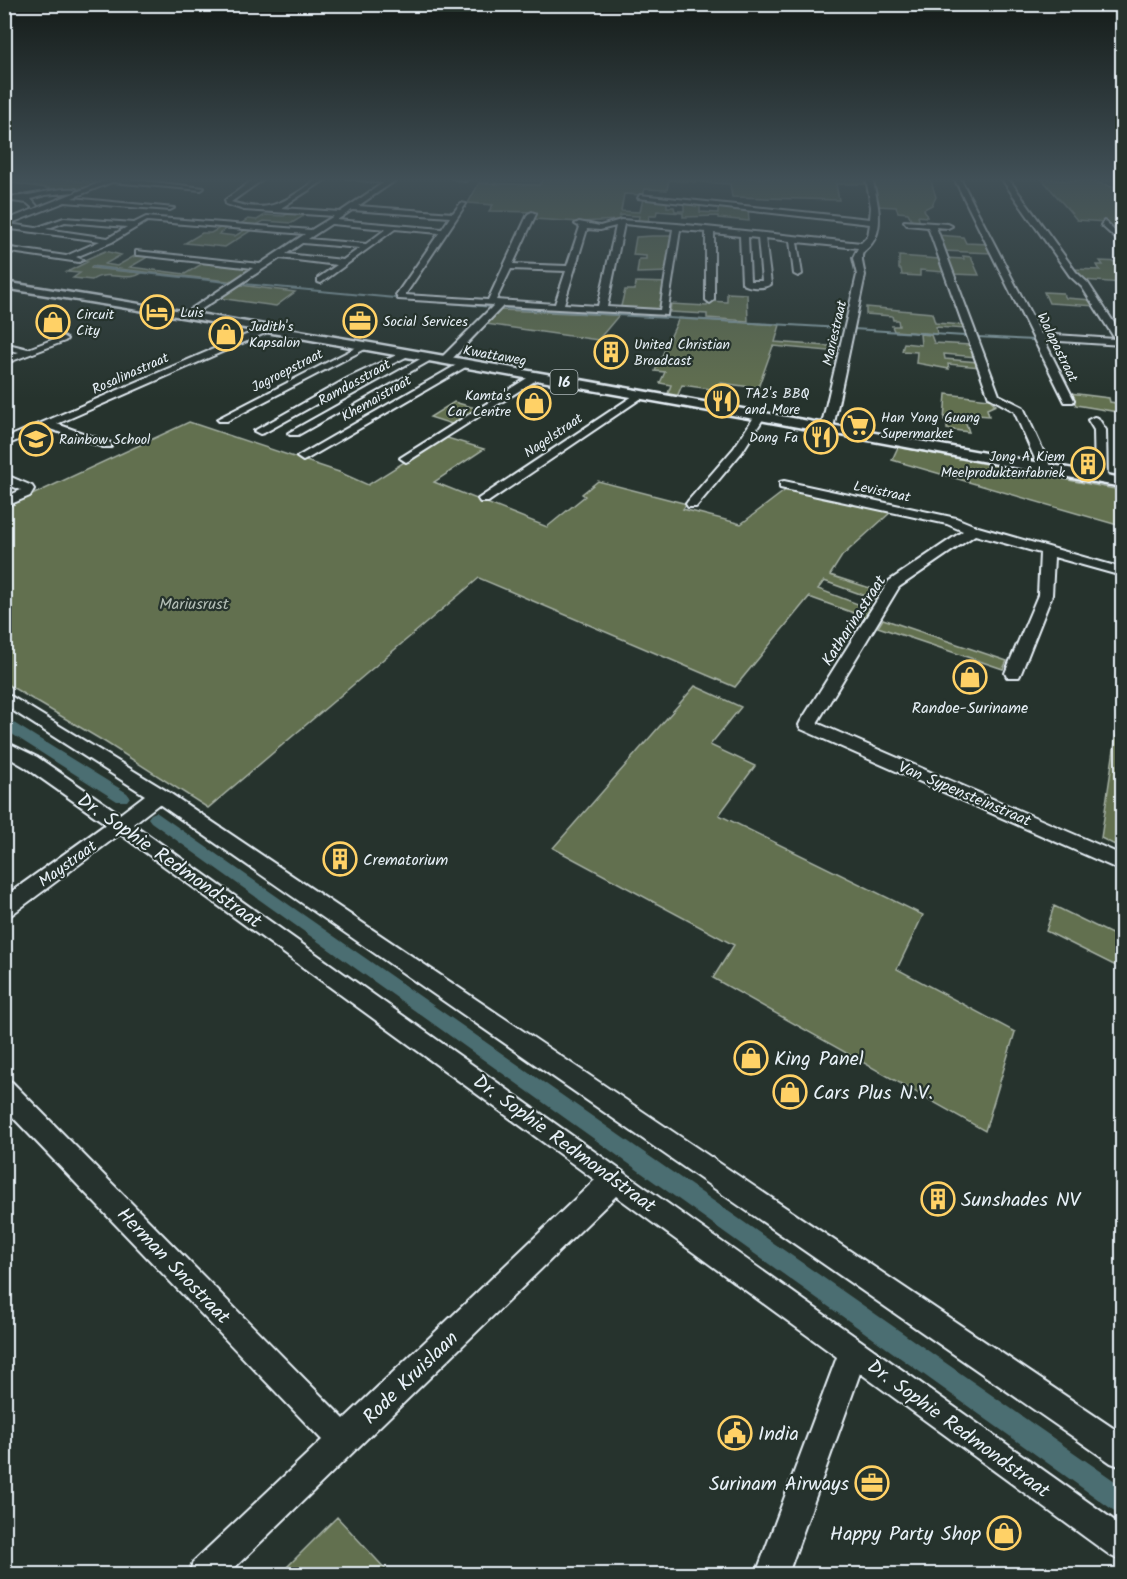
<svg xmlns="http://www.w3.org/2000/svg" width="1127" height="1579" font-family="Kalam,sans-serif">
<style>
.green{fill:#626f50;stroke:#a5b0a4;stroke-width:1.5}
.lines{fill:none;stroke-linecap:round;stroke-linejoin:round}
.stream-far1{stroke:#8aa2a8;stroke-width:1.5}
.stream{stroke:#8aa2a8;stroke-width:2}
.canal{fill:#4c6e72;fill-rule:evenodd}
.minor-casing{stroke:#e8f1f8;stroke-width:4}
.major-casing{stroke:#e8f1f8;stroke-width:5}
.minor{fill:#26332d;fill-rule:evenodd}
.major{fill:#26332d;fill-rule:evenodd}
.labels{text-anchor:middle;stroke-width:4.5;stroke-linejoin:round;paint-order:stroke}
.far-poi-label{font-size:14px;fill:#e8f1f8;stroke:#26332d;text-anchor:start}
.far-street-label{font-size:14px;fill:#e8f1f8;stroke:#26332d}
.shield{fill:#26332d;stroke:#aeb8bb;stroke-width:1.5}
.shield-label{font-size:15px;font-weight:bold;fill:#e8f1f8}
.park-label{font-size:16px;fill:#b2bdb5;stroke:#26332d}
.street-label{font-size:16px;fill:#e8f1f8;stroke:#26332d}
.poi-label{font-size:16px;fill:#e8f1f8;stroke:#26332d}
.near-street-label{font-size:20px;fill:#e8f1f8;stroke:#26332d}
.near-poi-label{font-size:20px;fill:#e8f1f8;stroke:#26332d;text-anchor:start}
</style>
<rect width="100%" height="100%" fill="#26332d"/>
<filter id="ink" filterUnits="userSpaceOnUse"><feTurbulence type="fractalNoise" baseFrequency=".0167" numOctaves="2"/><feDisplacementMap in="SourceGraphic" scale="12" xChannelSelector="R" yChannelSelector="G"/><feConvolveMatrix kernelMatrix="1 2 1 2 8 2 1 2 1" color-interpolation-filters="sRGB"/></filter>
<g filter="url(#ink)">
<path class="green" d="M4 178H70L68 180 101 183C69 196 38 186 5 182Z
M544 178H863L865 184H836L839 200 732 197 730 184 669 180 667 190 645 189 643 195 624 194 621 211 640 212 643 198 667 200V207H674L675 211H684V202L700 204V212L718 213V206L748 209 749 221 718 218V216L683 217V213L657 211 656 216H649L648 223 638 222 639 216 620 215 619 220 579 222 534 219 537 212 489 211 493 205 468 203 479 183 539 185Z
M930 178 936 197 932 205 924 209 927 217 918 216 920 223H913L908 213 898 212 896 207 877 206 872 179Z
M1042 179 1077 181 1087 179 1122 190V228L1112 227 1106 222 1077 220Z
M294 210 310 212 292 223 264 221 254 226 239 225 248 219 257 220 265 215 284 216Z
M225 225 231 226 219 234 235 236 248 228H255L225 247 185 243 202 233H211Z
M937 235 963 237 966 243 989 244 993 253 942 251Z
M652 236H674L671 272 637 273 639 259H646V256L633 255 636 237Z
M105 251 121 255 105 264 117 266 138 254 151 255 130 267 185 274 205 262 256 268 237 282 92 266 91 268 142 273C127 283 107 269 92 280L73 278 80 273 67 272 87 262 82 261Z
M899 256 939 259 944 272 920 270V276L902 275 901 269H899Z
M963 256 971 257 979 275 952 274 946 258 964 259Z
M1100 261 1122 262V265H1118L1122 269V283L1083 280 1074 269 1100 270 1097 265H1103Z
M636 282 670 283 666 312 620 310 625 290H635Z
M240 285 295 292 276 306 219 298Z
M1044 292 1063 293 1066 298 1092 300 1096 306 1049 303Z
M727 293 747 294 748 321 707 318V314L670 312 671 304 707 306 708 301 727 302Z
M866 307 932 313 935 323 964 325 966 329 936 327 937 334 894 331 892 326H899L898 320H893L892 316 866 314Z
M500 310 619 315 598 340 486 324Z
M679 318 780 325 775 342 841 347 840 352 773 346 758 388 721 383 718 390 682 385 677 397 667 396 671 385 660 383 665 372 655 371Z
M920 334 931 335 934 343 971 345 976 357 944 354 945 359 978 362 980 367 948 364 949 369 916 363 917 352 902 351 904 343 921 345Z
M1070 393 1109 398 1110 402 1116 403 1118 412 1076 405Z
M946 394 989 399 996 405 987 409 989 416 963 414 969 432 947 429V421L944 420Z
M454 402 479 409 455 425 430 417Z
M189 422 339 472 368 485 444 437 484 449 434 482 547 527 585 496 582 494 598 481 687 504 683 509 741 524 787 489 891 512 842 556 830 575 885 593 880 601 824 581 818 589 871 609 865 617 809 597 735 687 479 578 208 808 105 742 5 683 4 508Z
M898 447 1120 490 1121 526 892 460Z
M883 619 1007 661 1003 669 878 627Z
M695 686 741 707 710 745 755 766 719 815 923 915 897 969 1015 1032 985 1131 713 978 734 945 553 848Z
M1119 715 1122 716V830L1119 847 1101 838Z
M1054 906 1122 939V969L1046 931Z
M337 1517 390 1574H280Z"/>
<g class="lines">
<path class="stream-far1" d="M865 178 871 202
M93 267 113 269"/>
<path class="stream" d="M99 268 227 282
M243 284 492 307
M498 308 841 328
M853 329 965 336
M977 337 1034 340
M1049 341 1109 344"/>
<path class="canal" d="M4 717 127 793 130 797 127 801H117L4 729Z
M156 812 1122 1486V1514L1113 1510 151 822 148 818 151 814Z"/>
<g class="minor-casing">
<path id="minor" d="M119 178 204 188 201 190 112 182 72 198 174 208 170 210 65 202 9 224 36 228 64 218 134 223 146 217 311 230 334 216 244 210 226 204 225 200 254 179 265 178 231 202C274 215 285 200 320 178H328L281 208 340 212 383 183 347 178H399L358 206 453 213 461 203 466 204 405 295 488 300 528 214 532 212 536 214 513 264 567 266 580 227 575 224 579 222 600 226 621 220 677 224 861 243 868 236 870 224 638 198 640 195 870 219 871 207 866 178H872C876 196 883 219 876 236 866 258 857 243 865 275L833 428 827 431 821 428 857 275 853 258 858 248 797 242 802 274 798 276 794 274 790 241 765 238 771 284C764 289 748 288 742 283L740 236 714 233V300L710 303 706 300V232L680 230 667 315 503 306 448 363H440V359L494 305 398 299 396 295 439 233 395 229 321 283 318 282V278L337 265 280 258 188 318 183 315 185 313 253 268 139 255H136V251L260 264 305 234 147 221 112 242 76 257 83 260 79 262 4 251V247L66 256 100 241 4 228V221L109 179ZM352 210 450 217 442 229 337 220ZM65 222 127 227 108 238 46 229ZM331 224H332L386 229 366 244 308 239ZM624 224 673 229 660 310 607 307ZM616 226 598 306 564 304 587 229 600 230ZM748 237 758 238 762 281H750ZM302 243H303L360 248 343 260 286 254ZM511 269 566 271 555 304 496 300Z
M452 178H468V179L465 181Z
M954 178H960L1041 334 1115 339 1082 287 1070 276 1001 178H1008L1076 272 1088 283 1122 335V345L1044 340 1074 400 1073 402H1065L1064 400Z
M76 189 74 192 45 195 31 199 37 206 33 208 27 203 4 200V196C29 199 51 187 76 189Z
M904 221 948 224 952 226 948 228 936 227 999 395 1023 407 1051 468 1049 471 1045 472 1039 468 1014 411 989 397 928 227 907 225Z
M1104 221 1122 238V244L1101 225Z
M267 326 272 329 270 331 57 424 111 443V447H103L47 428 4 446V439Z
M62 336 67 339 65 341 4 364V357L19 352 4 349V343L28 349Z
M361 345 369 347 227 421H219L217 419Z
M405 351 410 354 408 356 356 382 264 433 260 434 254 431 348 378Z
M424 357 433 359 298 435H290L288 433Z
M460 363 469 365 307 459 303 461 297 457Z
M532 375 541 377 410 460 406 462 400 458Z
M639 392 643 393V397L488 502H480L478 499Z
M760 413 765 416 742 452 696 507H688L686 504 688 501 734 448 756 414Z
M1094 417 1098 418 1106 430 1107 479 1101 483 1095 479 1094 430 1088 420Z
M4 474 32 486 34 489 30 496 4 507V498L21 490 4 483Z
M784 481 956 518 978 527 1122 568V576L1054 557 1052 595 1021 673 1019 677H1007L1005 673 1038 595 1040 553 975 535 899 587 817 723 1122 855V871L801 729 799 725 801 721 889 581 963 531 947 524 780 488V482Z
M4 692 165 790 1122 1434V1467L1111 1463 159 804 133 824 1122 1526V1561L1111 1556 860 1373 788 1574H756L837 1357 616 1196 228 1574H189L193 1562 322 1440 4 1108V1078L12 1082 344 1419 595 1180 120 834 11 915 4 917V897L106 824 25 767 4 755V741L37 757 120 814 145 795 4 705Z"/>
</g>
<g class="major-casing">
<path id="major" d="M4 282C378 342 750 410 1122 478V487L760 420 188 318 4 288Z"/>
</g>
<use href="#minor" class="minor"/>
<use href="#major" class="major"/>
</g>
</g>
<linearGradient id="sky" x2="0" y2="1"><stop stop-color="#151c19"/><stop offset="0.45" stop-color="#415057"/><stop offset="1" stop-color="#415057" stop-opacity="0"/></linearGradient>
<rect width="1127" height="399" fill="url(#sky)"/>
<defs>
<g id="hotel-ring" transform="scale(1.725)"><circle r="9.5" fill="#26332d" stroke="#ffd166" stroke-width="1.5"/><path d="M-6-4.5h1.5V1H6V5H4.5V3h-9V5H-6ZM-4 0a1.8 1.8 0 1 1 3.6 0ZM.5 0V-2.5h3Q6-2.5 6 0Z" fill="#ffd166"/></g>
<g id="office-ring" transform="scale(1.725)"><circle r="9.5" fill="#26332d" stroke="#ffd166" stroke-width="1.5"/><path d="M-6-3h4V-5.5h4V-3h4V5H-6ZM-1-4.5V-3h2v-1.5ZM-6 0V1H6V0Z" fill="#ffd166"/></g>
<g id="shop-ring" transform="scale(1.725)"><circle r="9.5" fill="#26332d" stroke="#ffd166" stroke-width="1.5"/><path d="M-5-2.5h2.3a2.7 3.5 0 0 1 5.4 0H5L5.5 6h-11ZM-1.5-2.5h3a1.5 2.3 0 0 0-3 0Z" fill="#ffd166"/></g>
<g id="building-ring" transform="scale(1.725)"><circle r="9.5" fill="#26332d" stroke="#ffd166" stroke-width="1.5"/><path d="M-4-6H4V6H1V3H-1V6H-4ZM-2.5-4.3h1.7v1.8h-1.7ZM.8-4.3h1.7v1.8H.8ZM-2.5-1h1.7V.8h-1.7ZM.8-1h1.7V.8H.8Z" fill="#ffd166"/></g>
<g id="restaurant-ring" transform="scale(1.725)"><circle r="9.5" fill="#26332d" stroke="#ffd166" stroke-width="1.5"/><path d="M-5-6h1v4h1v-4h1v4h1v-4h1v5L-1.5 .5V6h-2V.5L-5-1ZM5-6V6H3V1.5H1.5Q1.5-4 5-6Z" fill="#ffd166"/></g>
<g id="supermarket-ring" transform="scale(1.725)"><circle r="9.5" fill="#26332d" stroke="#ffd166" stroke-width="1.5"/><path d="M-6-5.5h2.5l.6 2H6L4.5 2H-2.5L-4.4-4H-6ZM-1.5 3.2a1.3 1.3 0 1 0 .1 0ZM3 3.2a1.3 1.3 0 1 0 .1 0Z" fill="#ffd166"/></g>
<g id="school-ring" transform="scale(1.725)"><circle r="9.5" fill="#26332d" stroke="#ffd166" stroke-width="1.5"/><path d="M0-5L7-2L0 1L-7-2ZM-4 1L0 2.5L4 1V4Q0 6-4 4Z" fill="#ffd166"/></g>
<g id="civic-ring" transform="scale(1.725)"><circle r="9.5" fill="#26332d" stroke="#ffd166" stroke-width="1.5"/><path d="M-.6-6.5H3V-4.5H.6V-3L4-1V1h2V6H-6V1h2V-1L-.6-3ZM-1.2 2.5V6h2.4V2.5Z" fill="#ffd166"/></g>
</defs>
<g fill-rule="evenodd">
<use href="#hotel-ring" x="157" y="312"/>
<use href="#office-ring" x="360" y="321"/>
<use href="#shop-ring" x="53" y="322"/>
<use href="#shop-ring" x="226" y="334"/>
<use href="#building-ring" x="611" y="352"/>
<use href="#restaurant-ring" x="722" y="401"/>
<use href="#shop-ring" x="534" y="403"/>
<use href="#supermarket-ring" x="858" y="425"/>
<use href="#restaurant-ring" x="821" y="437"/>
<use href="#school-ring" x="36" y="439"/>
<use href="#building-ring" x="1088" y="464"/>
<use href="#shop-ring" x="970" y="677"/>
<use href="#building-ring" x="340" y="859"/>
<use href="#shop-ring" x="751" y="1058"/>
<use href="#shop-ring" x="790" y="1092"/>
<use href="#building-ring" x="938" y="1199"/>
<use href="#civic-ring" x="735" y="1433"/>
<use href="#office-ring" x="872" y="1483"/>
<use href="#shop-ring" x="1004" y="1533"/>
</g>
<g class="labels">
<g class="far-poi-label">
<text x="180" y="317">Luis</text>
<text x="76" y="319">Circuit<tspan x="76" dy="16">City</tspan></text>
<text x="383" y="326">Social Services</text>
<text x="249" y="331">Judith's<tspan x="249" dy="16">Kapsalon</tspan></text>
<text x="634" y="349">United Christian<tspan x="634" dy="16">Broadcast</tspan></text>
<text x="745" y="398">TA2's BBQ<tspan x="745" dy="16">and More</tspan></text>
<text x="511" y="400" text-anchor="end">Kamta's<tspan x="511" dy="16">Car Centre</tspan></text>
<text x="881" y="422">Han Yong Guang<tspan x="881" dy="16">Supermarket</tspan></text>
<text x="798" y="442" text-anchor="end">Dong Fa</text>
<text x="59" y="444">Rainbow School</text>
<text x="1065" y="461" text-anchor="end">Jong A Kiem<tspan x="1065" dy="16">Meelproduktenfabriek</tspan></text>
</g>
<g class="far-street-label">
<text transform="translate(834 333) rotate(-77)" y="5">Mariestraat</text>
<text transform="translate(1058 347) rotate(64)" y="5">Walapastraat</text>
<text transform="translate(495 355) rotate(10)" y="5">Kwattaweg</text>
<text transform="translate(287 370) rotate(-27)" y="5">Jagroepstraat</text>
<text transform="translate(130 373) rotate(-24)" y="5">Rosalinastraat</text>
<text transform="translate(354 382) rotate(-29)" y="5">Ramdasstraat</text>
<text transform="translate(376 398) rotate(-30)" y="5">Khemaistraat</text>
<text transform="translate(553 435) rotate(-34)" y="5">Nagelstraat</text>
<text transform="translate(882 491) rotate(12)" y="5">Levistraat</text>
</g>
<rect class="shield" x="550.5" y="370" width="27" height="24" rx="4.5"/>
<g class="shield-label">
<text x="564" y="387">16</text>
</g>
<g class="park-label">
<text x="194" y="609">Mariusrust</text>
</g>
<g class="street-label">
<text transform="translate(853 620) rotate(-57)" y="6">Katharinastraat</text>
<text transform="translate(965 793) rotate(23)" y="6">Van Sypensteinstraat</text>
<text transform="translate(67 863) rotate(-36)" y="6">Maystraat</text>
</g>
<g class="poi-label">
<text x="970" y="713">Randoe-Suriname</text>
<text x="363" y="865" text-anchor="start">Crematorium</text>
</g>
<g class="near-street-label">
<text transform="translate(170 860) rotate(35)" y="7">Dr. Sophie Redmondstraat</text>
<text transform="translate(565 1143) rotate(36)" y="7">Dr. Sophie Redmondstraat</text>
<text transform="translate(174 1265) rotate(46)" y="7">Herman Snostraat</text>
<text transform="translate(410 1377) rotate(-44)" y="7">Rode Kruislaan</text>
<text transform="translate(959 1428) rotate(36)" y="7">Dr. Sophie Redmondstraat</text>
</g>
<g class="near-poi-label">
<text x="774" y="1065">King Panel</text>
<text x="813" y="1099">Cars Plus N.V.</text>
<text x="961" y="1206">Sunshades NV</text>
<text x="758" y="1440">India</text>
<text x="849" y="1490" text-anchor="end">Surinam Airways</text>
<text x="981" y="1540" text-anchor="end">Happy Party Shop</text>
</g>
</g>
<rect width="1127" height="1579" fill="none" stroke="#26332d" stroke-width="24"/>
<rect x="12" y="12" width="1103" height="1555" fill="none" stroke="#e8f1f8" stroke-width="2" filter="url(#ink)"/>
</svg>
